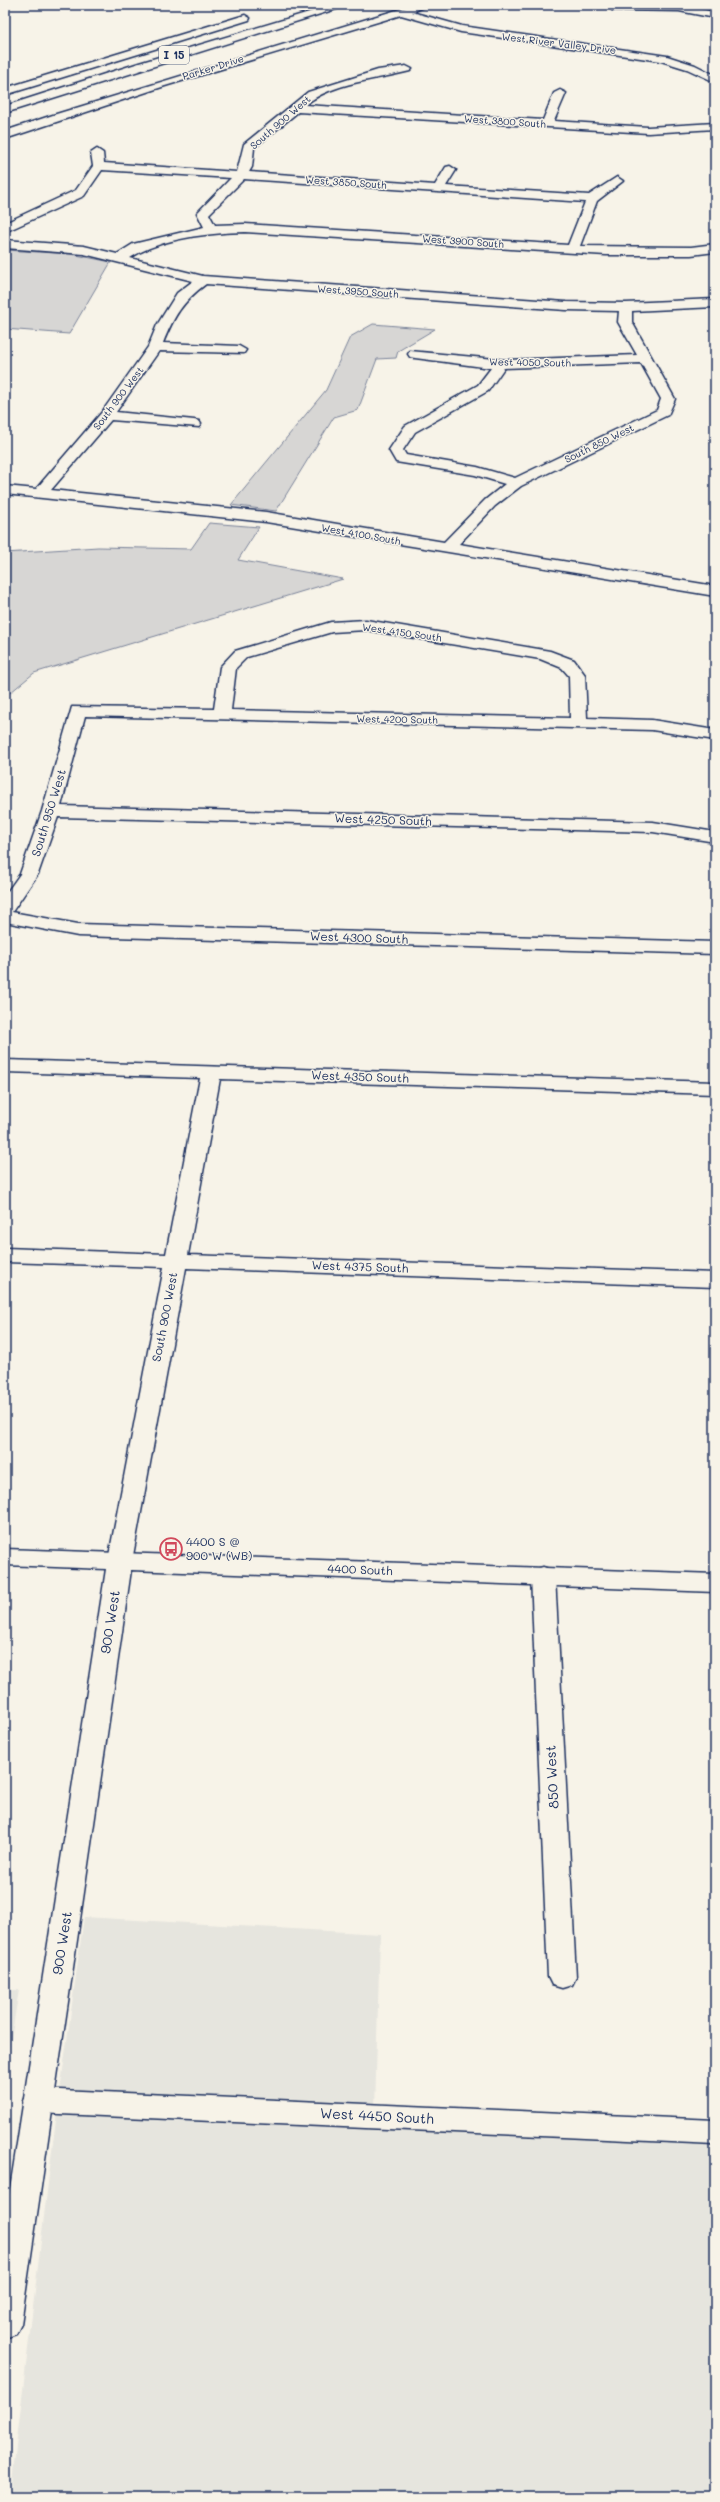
<svg xmlns="http://www.w3.org/2000/svg" width="720" height="2502" font-family="Mali,sans-serif">
<style>
.built{fill:#e6e5de}
.green{fill:#d7d6d4;stroke:#798299}
.lines{fill:none;stroke-linecap:round;stroke-linejoin:round}
.minor-casing{stroke:#1b2f5e;stroke-width:3}
.tertiary-casing{stroke:#1b2f5e;stroke-width:3}
.motorway-casing{stroke:#1b2f5e;stroke-width:3}
.minor{fill:#f7f3e8;fill-rule:evenodd}
.tertiary{fill:#f7f3e8;fill-rule:evenodd}
.motorway{fill:#f7f3e8;fill-rule:evenodd}
.labels{text-anchor:middle;stroke-width:3;stroke-linejoin:round;paint-order:stroke}
.far-street-label{font-size:10px;fill:#1b2f5e;stroke:#f7f3e8}
.shield{fill:#f7f3e8;stroke:#5d6a87;stroke-width:1}
.shield-label{font-size:11px;font-weight:bold;fill:#1b2f5e}
.street-label{font-size:12px;fill:#1b2f5e;stroke:#f7f3e8}
.poi-label{font-size:12px;fill:#1b2f5e;stroke:#f7f3e8;text-anchor:start}
.near-street-label{font-size:14px;fill:#1b2f5e;stroke:#f7f3e8}
</style>
<rect width="100%" height="100%" fill="#f7f3e8"/>
<filter id="ink" filterUnits="userSpaceOnUse"><feTurbulence type="fractalNoise" baseFrequency=".025" numOctaves="2"/><feDisplacementMap in="SourceGraphic" scale="8" xChannelSelector="R" yChannelSelector="G"/><feConvolveMatrix kernelMatrix="1 2 1 2 8 2 1 2 1" color-interpolation-filters="sRGB"/></filter>
<g filter="url(#ink)">
<path class="built" d="M84 1917 380 1934 375 2109 715 2122V2497H10L53 2142Z
M5 1990H19L5 2076Z"/>
<path class="green" d="M5 250 71 254 111 262 69 334 5 329Z
M373 324 435 329 398 351 396 358 377 359 358 410 334 417 276 511 231 505 326 390 350 337Z
M209 523 259 527 238 560 343 579 34 673 5 697V553L98 547 191 549Z"/>
<g class="lines">
<g class="minor-casing">
<path id="minor" d="M615 5H681L715 12V18L679 11 612 10 611 8Z
M406 66 412 69 410 71C376 80 333 82 305 105L543 120 554 93 560 90 566 93 554 121 648 127 715 123V129L648 133 298 112 254 148 252 167 249 172 435 185 446 167 450 166 456 170 446 186 589 195 617 177 623 181 597 201 580 246 691 247 715 244V252L691 255H606L245 232C209 233 161 238 130 258L203 276 566 302 626 303 715 299V307L632 311V322L675 399 668 415 521 486 495 506 459 544 715 586V596L266 522 5 494V486L36 489 102 412 148 347 157 325 177 293 193 281 84 254 5 248V240L84 246 117 254 133 244 204 227 197 213 231 178 102 170 84 196 5 232V223L76 190 93 166 91 153 97 149 103 153 104 163 237 172 244 144 308 92 378 70ZM244 179 585 202 568 245 245 224 215 225 209 214ZM206 284 566 310 619 311 618 322 637 355 506 360 410 351 408 354 410 357 415 358 491 368 478 385 405 426 389 450 396 462 475 475 505 484 485 500 444 542 266 512 51 490 111 420 199 427 201 424 199 421 194 420 116 412 159 351 244 353 246 350 239 346 163 343C174 316 182 302 206 284ZM641 363 661 399 657 410 515 478 477 467 406 455 403 450 415 432 488 391 504 368Z
M366 620 550 651 574 660 585 675 587 718 652 720 715 730V740L652 730 85 716 61 806 653 822 715 832V842L653 832 58 817 38 874 12 912 78 924 715 942V954L78 936 5 922V895L20 874 42 811 72 707 214 709 220 667 235 651 331 622ZM366 630 540 659 562 668 569 676 570 718 231 710 236 668 247 657 332 632Z
M5 1060 715 1082V1094L220 1079 188 1255 715 1273V1287L186 1268 132 1561 129 1567 120 1569 111 1567 108 1561 164 1267 5 1262V1248L166 1254 200 1078 5 1072Z
M543 1567 552 1570 555 1576 576 1977 572 1985 562 1988 552 1985 548 1977 531 1576 534 1570Z
M38 2089 715 2120V2144L38 2113 27 2110 23 2101 27 2092Z"/>
</g>
<g class="tertiary-casing">
<path id="tertiary" d="M413 5H429L412 12 462 26 667 56 695 65 715 75V82L687 69 661 61 461 32 401 15 165 86 5 139V131L53 115Z
M5 1549 715 1574V1592L131 1570 21 2324 16 2334 5 2338V2221L106 1569 5 1565Z"/>
</g>
<g class="motorway-casing">
<path id="motorway" d="M333 5H349L5 113V106L139 63Z
M245 15 250 18 249 20 5 95V88Z"/>
</g>
<use href="#minor" class="minor"/>
<use href="#tertiary" class="tertiary"/>
<use href="#motorway" class="motorway"/>
</g>
</g>
<defs>
<g id="bus-ring" transform="scale(1.15)"><circle r="9.5" fill="#f7f3e8" stroke="#d1495b" stroke-width="1.5"/><path d="M-5-6H5V4H4V6H2V4H-2V6H-4V4H-5ZM-3.5-4V0h7V-4ZM-3.5 1.2v1.5H-2V1.2ZM2 1.2v1.5H3.5V1.2Z" fill="#d1495b"/></g>
</defs>
<g fill-rule="evenodd">
<use href="#bus-ring" x="171" y="1549"/>
</g>
<g class="labels">
<g class="far-street-label">
<text transform="translate(559 43) rotate(7)" y="4">West River Valley Drive</text>
<text transform="translate(213 67) rotate(-17)" y="4">Parker Drive</text>
<text transform="translate(505 121) rotate(4)" y="4">West 3800 South</text>
<text transform="translate(280 122) rotate(-41)" y="4">South 900 West</text>
<text transform="translate(346 182) rotate(4)" y="4">West 3850 South</text>
<text transform="translate(463 241) rotate(4)" y="4">West 3900 South</text>
<text transform="translate(358 291) rotate(4)" y="4">West 3950 South</text>
<text transform="translate(530 362) rotate(1)" y="4">West 4050 South</text>
<text transform="translate(118 398) rotate(-53)" y="4">South 900 West</text>
<text transform="translate(599 443) rotate(-26)" y="4">South 850 West</text>
<text transform="translate(361 534) rotate(10)" y="4">West 4100 South</text>
<text transform="translate(402 632) rotate(8)" y="4">West 4150 South</text>
<text transform="translate(397 719) rotate(1)" y="4">West 4200 South</text>
</g>
<rect class="shield" x="159" y="46" width="30" height="18" rx="3"/>
<g class="shield-label">
<text x="174" y="59">I 15</text>
</g>
<g class="street-label">
<text transform="translate(49 813) rotate(-73)" y="4">South 950 West</text>
<text transform="translate(383 820) rotate(2)" y="4">West 4250 South</text>
<text transform="translate(359 938) rotate(2)" y="4">West 4300 South</text>
<text transform="translate(360 1077) rotate(2)" y="4">West 4350 South</text>
<text transform="translate(360 1267) rotate(2)" y="4">West 4375 South</text>
<text transform="translate(165 1317) rotate(-79)" y="4">South 900 West</text>
<text transform="translate(360 1570) rotate(2)" y="4">4400 South</text>
</g>
<g class="poi-label">
<text x="186" y="1546">4400 S @<tspan x="186" dy="14">900 W (WB)</tspan></text>
</g>
<g class="near-street-label">
<text transform="translate(110 1622) rotate(-81)" y="5">900 West</text>
<text transform="translate(552 1777) rotate(-93)" y="5">850 West</text>
<text transform="translate(62 1943) rotate(-81)" y="5">900 West</text>
<text transform="translate(377 2116) rotate(3)" y="5">West 4450 South</text>
</g>
</g>
<rect width="720" height="2502" fill="none" stroke="#f7f3e8" stroke-width="20"/>
<rect x="10" y="10" width="700" height="2482" fill="none" stroke="#1b2f5e" stroke-width="1.5" filter="url(#ink)"/>
</svg>
